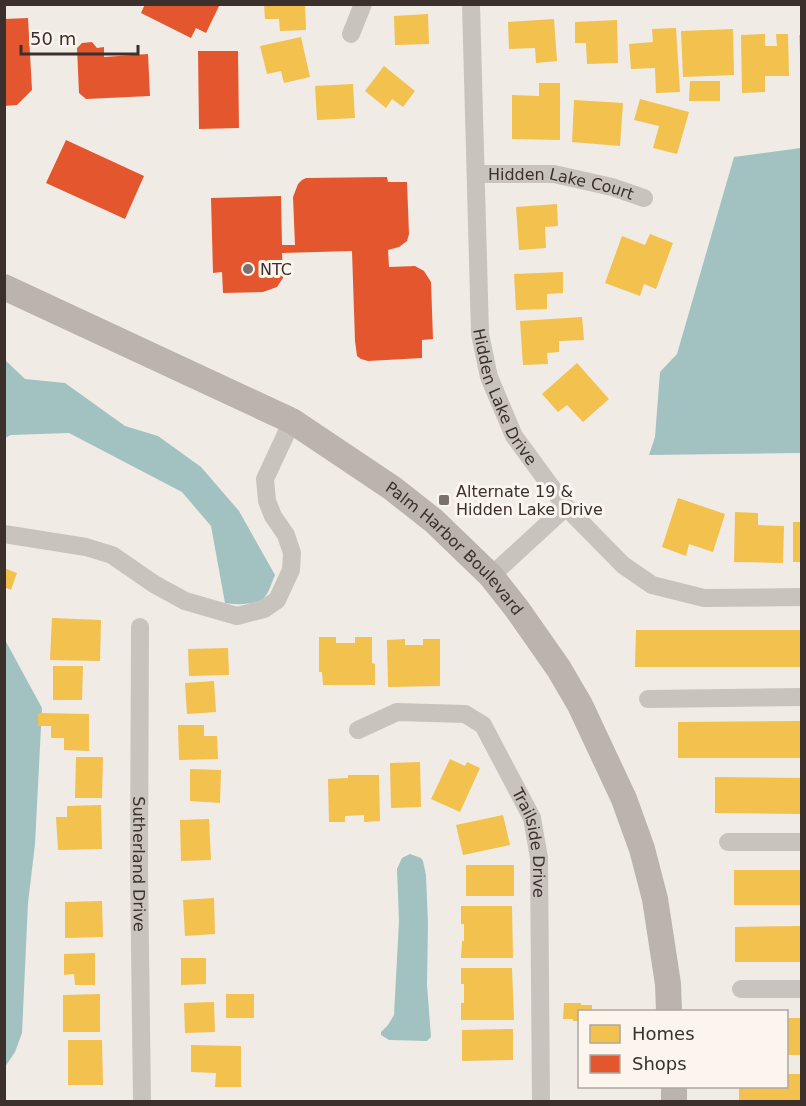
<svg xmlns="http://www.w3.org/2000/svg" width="806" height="1106" font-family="'DejaVu Sans',sans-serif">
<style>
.water{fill:#a1c2c1}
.homes{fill:#f2c14e}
.shops{fill:#e4572e}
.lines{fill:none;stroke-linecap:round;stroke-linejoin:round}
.minor{stroke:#c9c3be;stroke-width:18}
.secondary{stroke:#bab3ae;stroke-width:26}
.poi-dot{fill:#7a716c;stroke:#fbf5ee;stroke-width:2}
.labels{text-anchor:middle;stroke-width:6;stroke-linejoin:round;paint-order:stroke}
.street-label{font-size:16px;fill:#3b302b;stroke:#fbf5ee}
.poi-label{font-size:16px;fill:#3b302b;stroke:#fbf5ee;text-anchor:start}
</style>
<rect width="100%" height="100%" fill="#f0ebe5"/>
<path class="water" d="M801 148V453L649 455 655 437 660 372 677 354 734 157Z
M4 359 25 379 65 383 125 426 158 436 201 467 239 511 275 575C272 582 269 593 264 598 257 605 235 605 225 603L211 526 182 492 69 433 11 435 5 438Z
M4 638 42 708 35 844 28 903 22 1033 15 1052 5 1067Z
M410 854 421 858 423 861 426 875 428 924 427 985 431 1037 427 1041 389 1040 381 1035V1032L388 1025 394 1015 399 921 397 869 402 858Z"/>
<path class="homes" d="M264 4H305L306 30 280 31 279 19H265Z
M428 14 429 44 395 45 394 16Z
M554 19 557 61 536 63 535 48 509 49 508 22Z
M617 20 618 63 587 64 586 43H575V22Z
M676 28 680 92 656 93 655 68 631 69 629 44 653 42 652 29Z
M733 29 734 75 683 77 681 31Z
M765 34V46H777L776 34H788L789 76H765V92L742 93 741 35Z
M799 35H802V55H800Z
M301 37 310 77 284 83 281 71 267 74 260 46Z
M384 66 415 91 403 107 392 99 386 108 365 91Z
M690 81H720V101H689Z
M539 83H560V140L512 139V95L539 96Z
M353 84 355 118 317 120 315 86Z
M640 99 689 112 677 154 653 148 659 126 634 120Z
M574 100 623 103 620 146 572 142Z
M557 204 558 226 545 227 546 248 519 250 516 207Z
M650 234 673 243 656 289 644 284 640 296 605 283 622 236 645 245Z
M563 272V293L547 294V309L516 310 514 274Z
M582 317 584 340 559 341V352L547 353 548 364 523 365 520 321Z
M577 363 609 399 583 422 567 405 558 412 542 394Z
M678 498 725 514 713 552 689 544 686 556 662 547Z
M735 512 758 513V525L784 526 783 563 734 562Z
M793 522H802V562H793Z
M4 568 17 573 11 590 4 587Z
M52 618 101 620 100 661 50 660Z
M636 630H802V667H635Z
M319 637H336V643H355V637H372V663L375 664V685H323L322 672H319Z
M405 639V645H423V639H440V686L388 687 387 640Z
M228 648 229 675 189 676 188 649Z
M53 666H83L82 700H53Z
M214 681 216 712 187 714 185 683Z
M38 713 89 714V751L64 750V738H51V726H38Z
M802 721V758H678V722Z
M178 725H204V736H217L218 759 179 760Z
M76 757H103L102 798H75Z
M450 759 465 766 467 762 480 768 460 812 431 799Z
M420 762 421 807 391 808 390 763Z
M190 769 221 770 220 803 190 801Z
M348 775H379L380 821 364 822V815L345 816V822H329L328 779 348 778Z
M715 777 802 778V814L715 813Z
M101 805 102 849 58 850 56 817H67V806Z
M503 815 510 845 463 855 456 825Z
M209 819 211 860 181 861 180 820Z
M466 865H514V896H466Z
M734 870H802V905H734Z
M214 898 215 934 185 936 183 900Z
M102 901 103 937 65 938V902Z
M461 906H512L513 958H461L462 941H464V924H461Z
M802 926V962H735V927Z
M95 953V985H75L74 974 64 975V954Z
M181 958H206V984L181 985Z
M461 968H512L514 1020H461V1003H464V984H461Z
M100 994V1032H63V995Z
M226 994H254V1018H226Z
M214 1002 215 1032 185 1033 184 1003Z
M564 1003H581V1005H592V1012H580V1021H573V1019H563Z
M786 1018H802V1055H786Z
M513 1029V1060L462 1061V1030Z
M68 1040H102L103 1085H68Z
M191 1045 241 1046V1087H215L216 1073 191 1072Z
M786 1074H802V1102H739V1086H786Z"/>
<path class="shops" d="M145 4H220L206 33 196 28 191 38 141 13Z
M28 18 32 90 17 105 4 106V19Z
M92 42 97 48 104 47V57L148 54 150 96 86 99 79 93 77 48 82 43Z
M198 51H238L239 128 199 129Z
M66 140 144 176 125 219 46 183Z
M387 177 388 182H407L409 234 407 241 399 247 388 250 389 267 415 266 424 271 431 282 433 339 422 340V358L368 361 361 359 357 356 355 341 352 251 282 253 283 278 277 287 263 292 223 293 222 272 213 273 211 198 281 196 282 245H295L293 197 298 184 302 180 306 178Z"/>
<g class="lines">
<g class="minor">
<path id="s1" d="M471 4 480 334 489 377 514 436 566 507 623 565 652 585 704 598 802 597"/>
<path d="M351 34 363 4"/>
<path id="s2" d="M476 174H554L612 187 644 198"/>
<path d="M4 534 86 547 112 555 154 584 185 601 237 616 264 609 277 600 291 570 292 553 286 535 273 516 267 501 265 479 292 421"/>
<path d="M491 576 566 507"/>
<path id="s3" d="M140 627 139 870 142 1102"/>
<path d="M648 699 802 697"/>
<path id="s4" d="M358 730 397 712 465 714 483 725 532 818 539 858 541 1102"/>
<path d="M728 842H802"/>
<path d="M741 989H802"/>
</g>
<g class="secondary">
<path id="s5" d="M4 287 292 421 392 488 434 521 491 576 517 609 559 669 580 705 624 799 642 849 655 899 668 984 669 1012"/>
<path d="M674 1086V1102"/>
</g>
</g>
<g class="poi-dot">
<circle cx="248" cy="269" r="6"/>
<rect x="438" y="494" width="12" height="12" rx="3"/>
</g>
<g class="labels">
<g class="street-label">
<text dy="6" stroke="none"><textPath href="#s2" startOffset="86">Hidden Lake Court</textPath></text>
<text dy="6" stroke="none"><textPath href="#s1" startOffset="398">Hidden Lake Drive</textPath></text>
<text dy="6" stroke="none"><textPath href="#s5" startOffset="525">Palm Harbor Boulevard</textPath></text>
<text dy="6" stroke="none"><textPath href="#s4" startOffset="261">Trailside Drive</textPath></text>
<text dy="6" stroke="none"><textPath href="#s3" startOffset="237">Sutherland Drive</textPath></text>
</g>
<g class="poi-label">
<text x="260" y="275">NTC</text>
<text x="456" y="497">Alternate 19 &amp;<tspan x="456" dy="18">Hidden Lake Drive</tspan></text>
</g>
</g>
<rect width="806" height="1106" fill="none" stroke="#3b302b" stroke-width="12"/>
<rect x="578" y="1010" width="210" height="78" fill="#fbf5ee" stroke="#aea6a0" stroke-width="1.5"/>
<rect x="590" y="1025" width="30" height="18" fill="#f2c14e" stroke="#aea6a0" stroke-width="1.5"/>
<text x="632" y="1040" font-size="18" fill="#3b302b">Homes</text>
<rect x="590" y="1055" width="30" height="18" fill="#e4572e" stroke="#aea6a0" stroke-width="1.5"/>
<text x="632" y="1070" font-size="18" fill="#3b302b">Shops</text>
<path d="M21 45v9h117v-9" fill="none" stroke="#3b302b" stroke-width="3"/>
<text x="30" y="45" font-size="18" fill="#3b302b" stroke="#fbf5ee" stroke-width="4.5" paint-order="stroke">50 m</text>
</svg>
